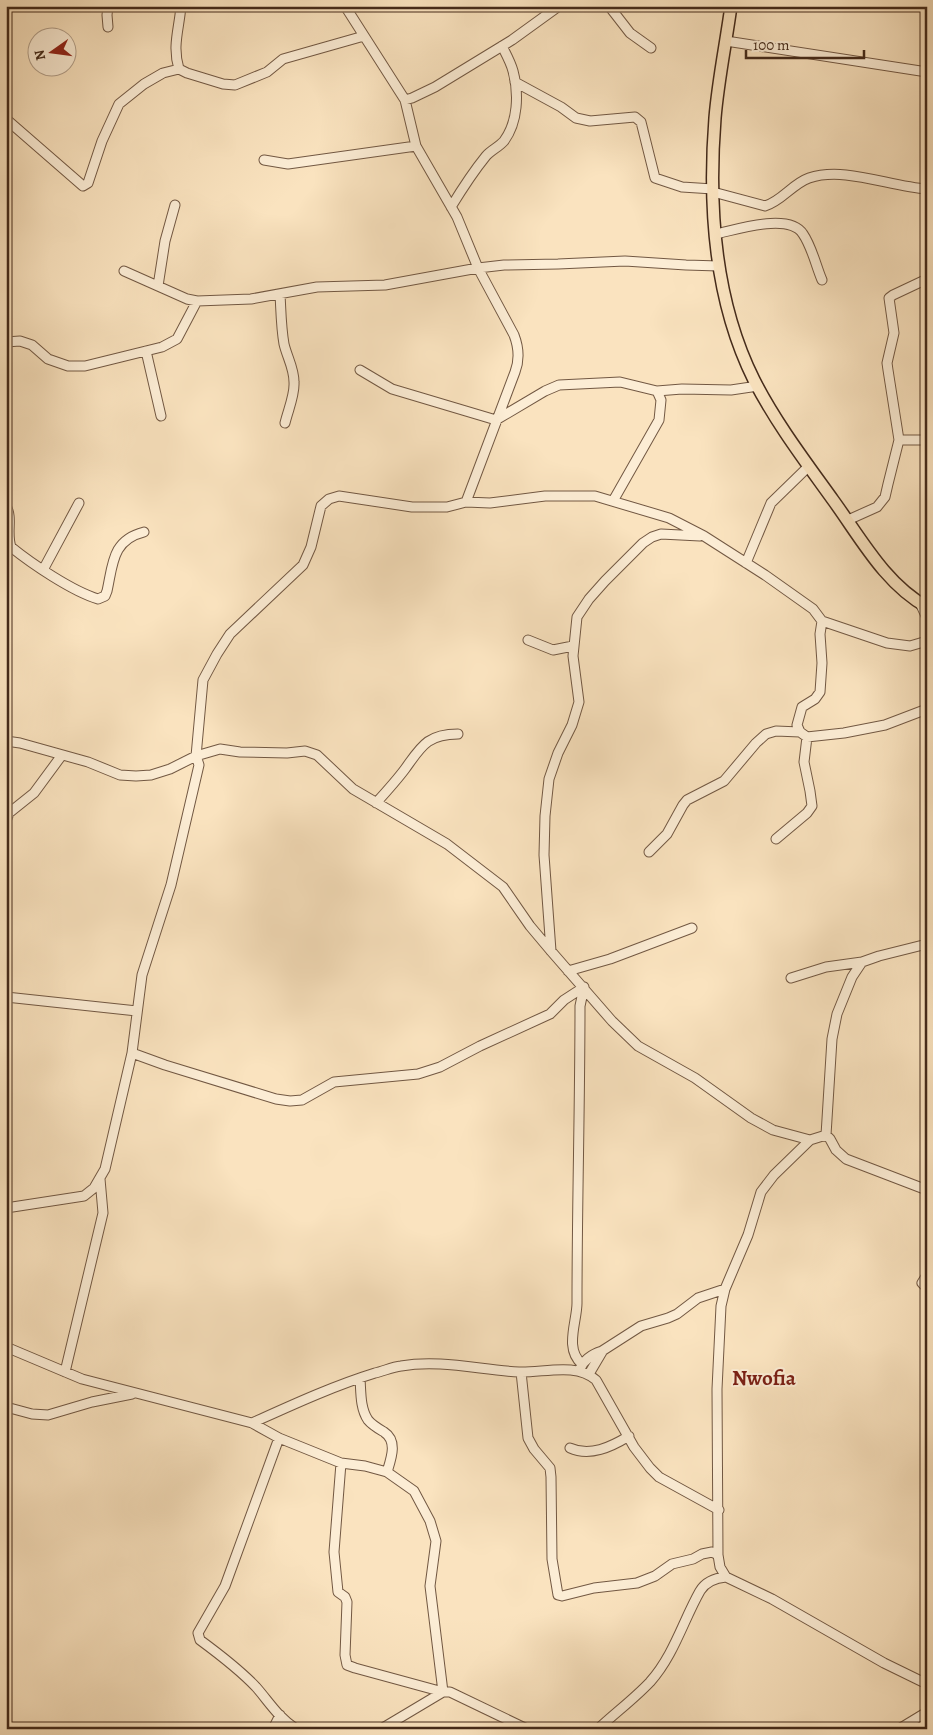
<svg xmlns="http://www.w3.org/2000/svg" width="933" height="1735" font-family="Alegreya,serif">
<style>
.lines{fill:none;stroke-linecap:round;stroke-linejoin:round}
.minor-casing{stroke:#725843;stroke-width:11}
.major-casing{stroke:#442a1a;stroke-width:14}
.minor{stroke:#fcedd5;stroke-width:9}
.major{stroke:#fae3bf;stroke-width:11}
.labels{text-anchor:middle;stroke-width:4;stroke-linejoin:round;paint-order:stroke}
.quarter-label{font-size:21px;font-weight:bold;fill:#7a1f14;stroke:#fcedd5}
</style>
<rect width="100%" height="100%" fill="#fae3bf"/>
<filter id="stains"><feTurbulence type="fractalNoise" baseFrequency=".004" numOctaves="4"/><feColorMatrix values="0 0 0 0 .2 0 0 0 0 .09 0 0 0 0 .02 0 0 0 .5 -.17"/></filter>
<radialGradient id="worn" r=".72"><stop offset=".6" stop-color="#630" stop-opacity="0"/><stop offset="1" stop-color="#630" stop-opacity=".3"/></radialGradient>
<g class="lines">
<g class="minor-casing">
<path id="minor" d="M181 6C179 30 172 46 179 69L187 73 223 84 235 85 267 72 283 59 364 36
M345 6 405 100 416 146 457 217 478 268 514 335C519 348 520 359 515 372L466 502
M609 6 630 33 651 48
M108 27 107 15 108 6
M726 41 927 72
M515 82 561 107 576 118 590 121 635 117 641 122 655 178 682 187 713 189
M405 100 412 98 435 87 512 40 559 6
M6 119 83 186 88 183 102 141 119 104 144 84 163 73 179 69
M264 160 288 164 416 146
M713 192 765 206C782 201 792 184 809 178 845 166 890 187 927 189
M451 207C462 189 473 172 486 156 491 150 499 147 504 141 518 122 519 94 513 71 511 63 506 54 502 46
M715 234C736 230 789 212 803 234 812 247 816 266 822 280
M124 271 187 299 197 301 251 299 317 287 385 285 478 268 504 265 558 264 625 261 686 265 719 266
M158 286 165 241 175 205
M280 294C281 311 281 327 284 344 287 357 294 368 294 382 295 395 288 410 285 423
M6 342 20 341 32 345 48 359 68 366H85L162 347 177 339 197 301
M146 351 161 416
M360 370 392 389 496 420 545 391 559 385 620 382 657 391 661 400 659 420 613 501
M657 391 682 389 731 390 758 386
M899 440H927
M6 506C13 518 6 533 11 547 32 564 72 591 98 599L105 596 107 591C113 564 112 540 144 532
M848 520 877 507 885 497 888 484 899 440 888 370 887 363 894 333 889 298 893 295 927 279
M746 563 771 503 809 466
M43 570 79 503
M920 603 927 618
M822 621 820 634 822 663 820 692 815 699 802 707 797 725 800 732 807 737 844 733 885 725 927 709
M528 640 553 650 573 646
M6 741 20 743 88 762 120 775 136 776 151 775 170 769 196 756 220 749 240 752 287 753 305 751 317 755 353 789 447 844 503 887 530 926 551 951 612 1021 638 1046 695 1078 751 1118 773 1130 810 1140 826 1135 830 1139 836 1150 846 1159 927 1190
M376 803C386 792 396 781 405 769 421 747 427 734 458 734
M6 821 9 813 34 793 62 755
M776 839 807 813 812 806 810 791 804 762 807 737
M649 852 667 834 683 805 687 800 724 781 756 743 766 734 776 731 800 732
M551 951 544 855 545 816 549 779 558 753 572 725 579 702 573 656 577 617 589 599 605 581 643 543 652 537 661 534 700 536
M568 971 610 959 692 928
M791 978 826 967 862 962
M6 997 137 1011
M132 1053 165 1065 276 1099 290 1101 302 1100 334 1082 418 1074 440 1067 480 1046 550 1014 564 1000 584 987
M826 1135 832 1039 837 1014 852 977 862 962 879 956 927 944
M810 1140 774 1175 761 1192 748 1235 725 1289 721 1306 717 1389 718 1555 720 1567 726 1577 772 1599 884 1663 927 1684
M6 1208 84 1196 94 1188 105 1169 132 1053 142 975 171 885 199 765 196 756 203 680 217 654 230 634 303 565 311 547 321 506 329 499 339 496 412 507H447L466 502 490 503 545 496H595L669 518 704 536 765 575 813 609 822 621 887 643 910 646 927 641
M927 1275 922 1283 927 1288
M6 1347 82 1379 252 1423 279 1438 341 1463 365 1466 387 1472 414 1491 430 1521 436 1541 430 1586 443 1692
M582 1364C564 1349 577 1322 577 1303 577 1204 580 1105 580 1006L584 987
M580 1369C584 1360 592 1354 602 1351L641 1326 668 1318 677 1314 698 1298 725 1289
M65 1372 103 1213 100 1179
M521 1372 528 1438 534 1449 550 1468 551 1477 552 1559 558 1595 562 1596 594 1588 637 1583 655 1576 672 1564 693 1559 702 1554 712 1552 718 1555
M589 1374 602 1352
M360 1378C361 1392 360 1408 368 1420 372 1425 379 1429 384 1432 398 1441 391 1459 387 1472
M6 1407 32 1414 48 1415 92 1402 132 1394
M252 1423C292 1405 333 1386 375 1373 384 1371 392 1367 401 1366 440 1359 480 1370 519 1372 543 1373 576 1362 596 1380L634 1447 650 1468 659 1477 719 1510
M279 1438 225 1586 198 1633 200 1640C219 1654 239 1669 256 1687 270 1703 277 1716 296 1729
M570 1448C590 1457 611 1447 629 1436
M341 1463 334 1552 338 1592 345 1597 347 1602 345 1655 347 1665 355 1668 443 1692H450L527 1729
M273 1729 280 1715
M381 1729 443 1692
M598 1729C615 1713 634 1699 650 1682 674 1655 683 1621 700 1591 706 1581 715 1578 726 1577
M899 1729 927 1712"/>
</g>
<g class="major-casing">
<path id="major" d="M731 6C726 43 718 81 715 118 708 207 714 300 754 380 776 423 805 461 833 500 860 537 885 584 927 607"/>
</g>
<use href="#minor" class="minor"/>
<use href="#major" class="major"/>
</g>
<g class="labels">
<g class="quarter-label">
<text x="764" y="1385">Nwofia</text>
</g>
</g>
<rect width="933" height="1735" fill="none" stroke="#fae3bf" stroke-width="25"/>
<rect x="8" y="8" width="918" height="1720" fill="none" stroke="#442a1a" stroke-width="2.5"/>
<rect x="12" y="12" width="908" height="1710" fill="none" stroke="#442a1a"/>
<g transform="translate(52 52) rotate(256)"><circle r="24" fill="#fcedd5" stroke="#b29f8a"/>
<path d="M0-4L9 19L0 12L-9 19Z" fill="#8f2418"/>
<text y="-8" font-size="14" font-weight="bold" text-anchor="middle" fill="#442a1a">N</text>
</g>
<path d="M746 50v8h118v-8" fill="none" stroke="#442a1a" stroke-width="2.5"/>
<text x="753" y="50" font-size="15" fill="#442a1a" stroke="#fcedd5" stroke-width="4" paint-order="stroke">100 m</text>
<rect width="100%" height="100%" filter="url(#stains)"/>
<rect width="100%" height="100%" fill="url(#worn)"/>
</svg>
